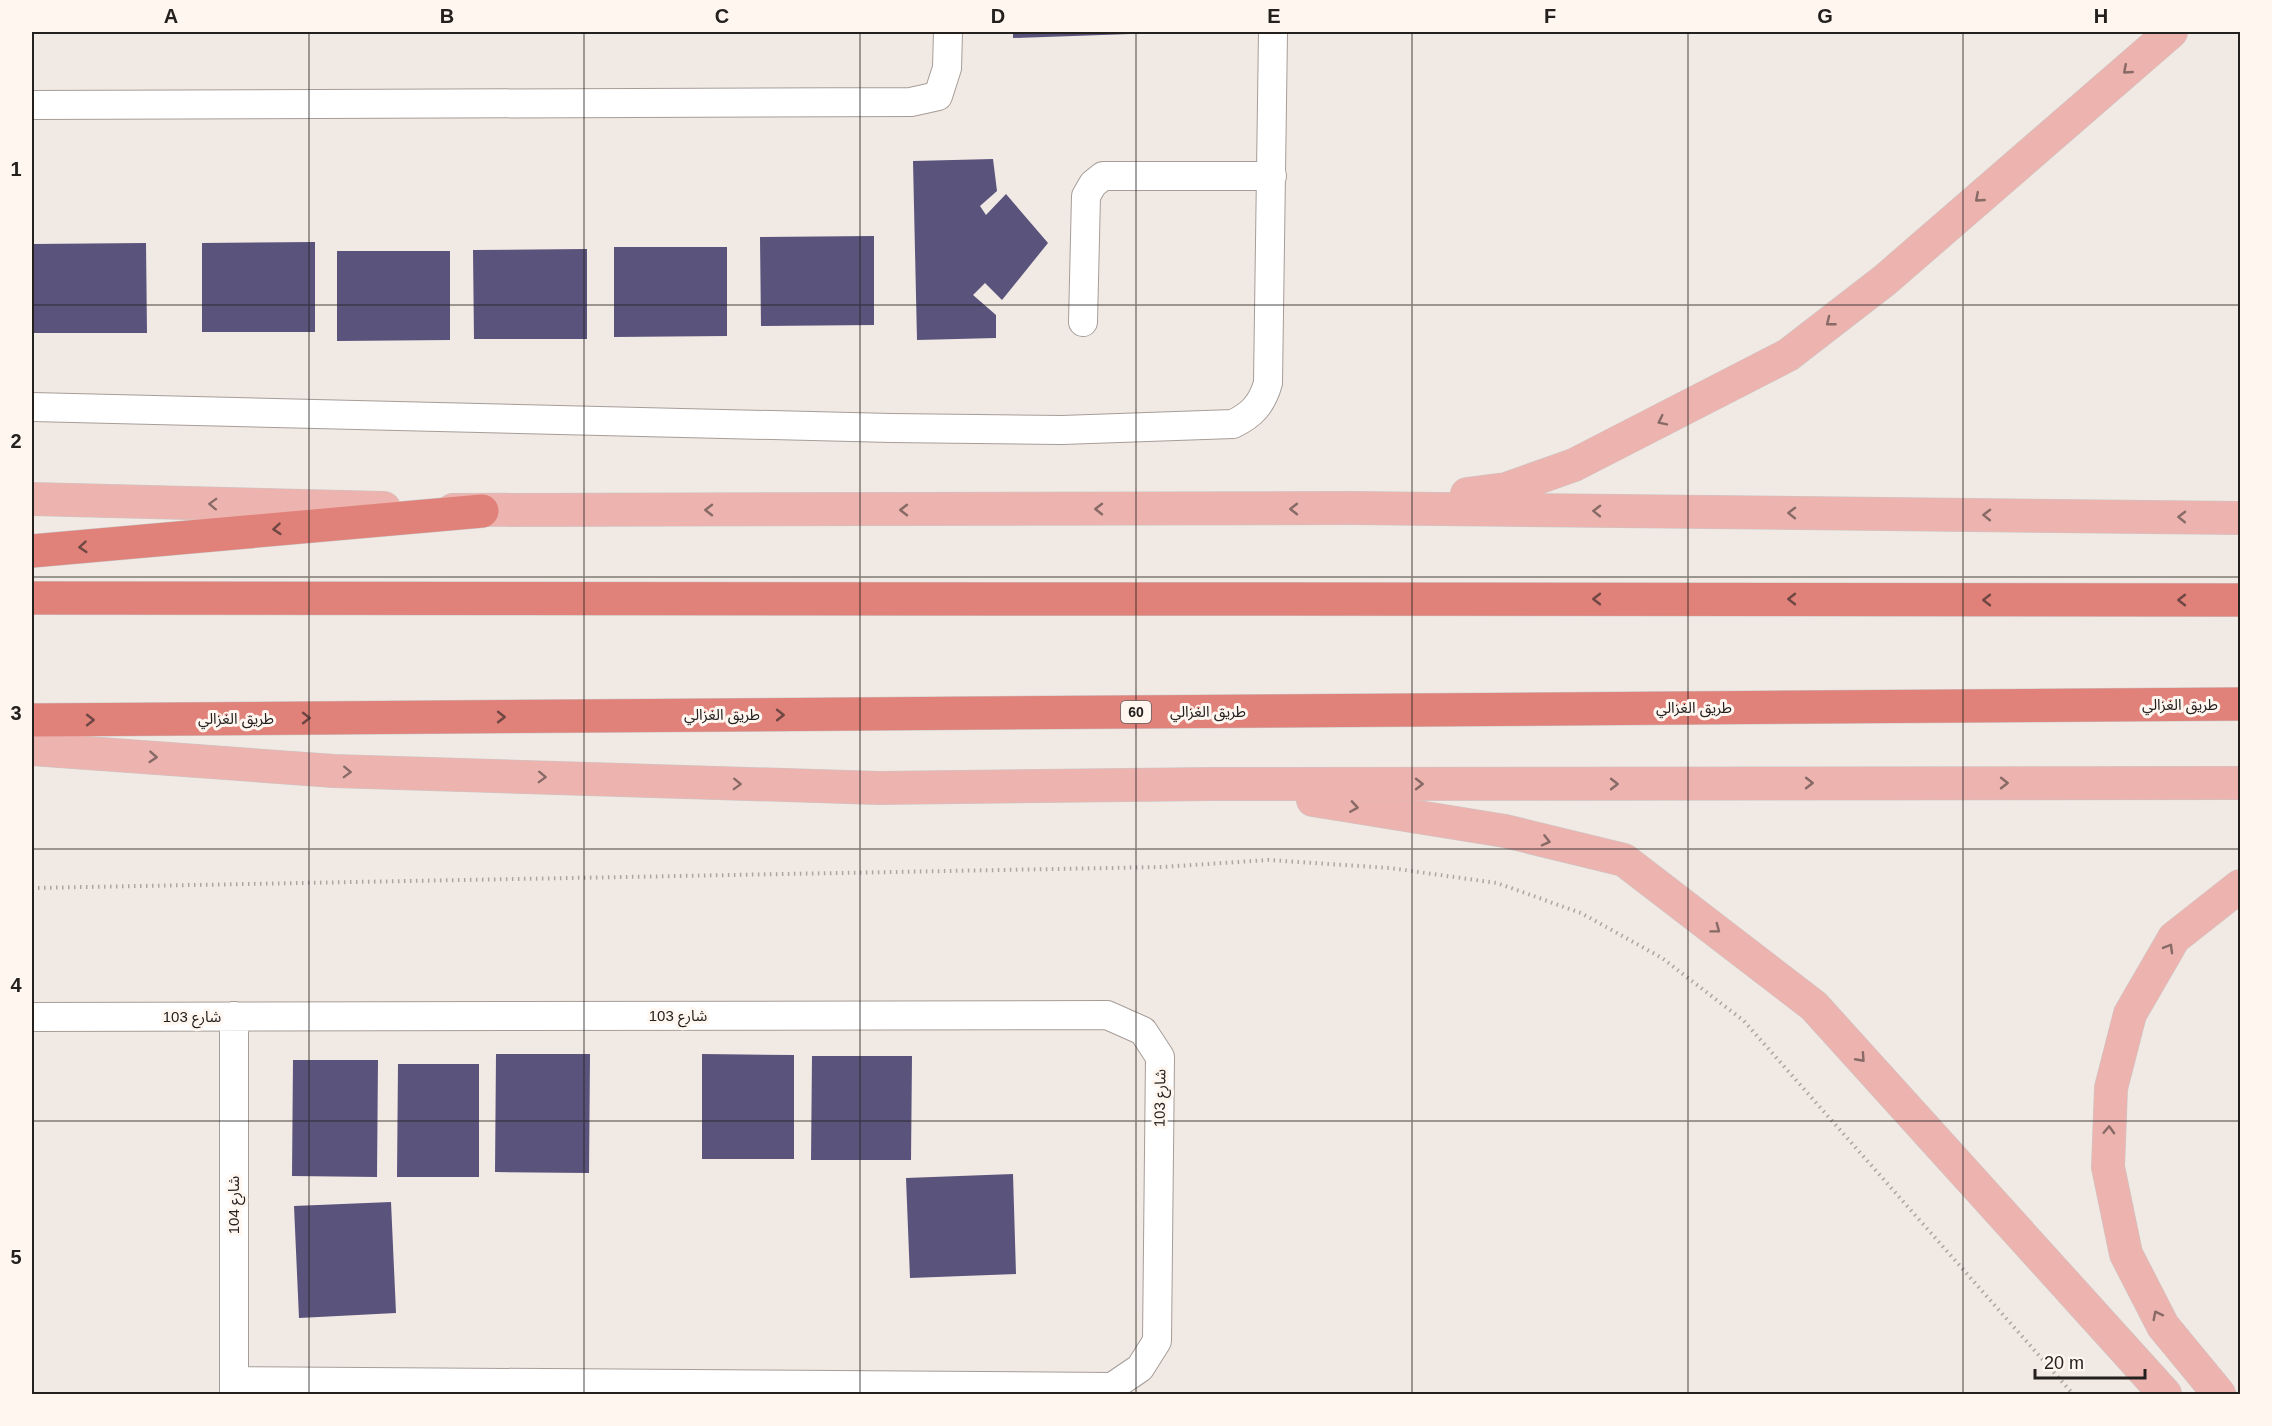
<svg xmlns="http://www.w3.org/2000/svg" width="2272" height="1426" font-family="Arial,'Noto Sans Arabic',sans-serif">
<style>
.building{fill:#5a537c}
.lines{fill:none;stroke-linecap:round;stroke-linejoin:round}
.street-casing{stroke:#a69d98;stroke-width:30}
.primary-casing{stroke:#cac9c9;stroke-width:34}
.highway-casing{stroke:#cac9c9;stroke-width:34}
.path{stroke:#aca6a1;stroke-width:4;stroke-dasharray:1.5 4.5;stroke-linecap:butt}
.street{stroke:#fff;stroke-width:28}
.primary{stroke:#ecb3af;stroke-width:33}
.highway{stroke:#e0817a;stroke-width:33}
.oneway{stroke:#886a66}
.oneway2{stroke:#6f4743}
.grid{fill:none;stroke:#23201e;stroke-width:1.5;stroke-opacity:0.55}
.labels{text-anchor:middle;stroke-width:6;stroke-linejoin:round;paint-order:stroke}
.shield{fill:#fff6f0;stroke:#65605d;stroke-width:1.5}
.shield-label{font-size:14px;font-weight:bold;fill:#23201e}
.street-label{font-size:15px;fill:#23201e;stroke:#fff6f0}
.neatline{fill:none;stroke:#23201e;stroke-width:2}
.grid-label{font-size:20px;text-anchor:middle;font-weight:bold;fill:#23201e}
</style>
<rect width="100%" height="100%" fill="#f1e9e3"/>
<path class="building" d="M1013 32H1159V33L1013 38Z
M993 159 997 191 980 206 986 215 1006 194 1048 243 1002 300 985 283 973 295 996 315V338L917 340 913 161Z
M874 236V325L761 326 760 237Z
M315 242V332H202V243Z
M146 243 147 333H33V244Z
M614 247H727V336L614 337Z
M587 249V339H474L473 250Z
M337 251H450V340L337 341Z
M496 1054H590L589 1173 495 1172Z
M702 1054 794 1055V1159H702Z
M812 1056H912L911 1160H811Z
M293 1060H378L377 1177 292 1176Z
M398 1064H479V1177H397Z
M1013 1174 1016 1274 910 1278 906 1178Z
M391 1202 396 1313 299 1318 294 1206Z"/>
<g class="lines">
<g class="street-casing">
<path id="street" d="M32 105 911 102 938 96 947 68 948 32
M1083 322 1086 196 1093 184 1103 176H1272
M32 407 891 428 1062 430 1233 424C1252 415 1262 404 1268 383L1273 32
M32 1017 1107 1015 1143 1031 1160 1057 1157 1341 1140 1368 1112 1387 234 1381
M234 1394V1016"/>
</g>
<g class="primary-casing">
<path id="primary" d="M1467 494 1506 489 1574 465 1788 355 1885 280 2171 32
M32 499 384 508
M453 510 1353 508 2240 518
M32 749 334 771 879 788 1213 784 2240 783
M1313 800 1505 831 1624 860 1814 1006 2165 1394
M2219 1394 2163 1326 2126 1254 2108 1167 2111 1088 2130 1014 2174 938 2240 886"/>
</g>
<g class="highway-casing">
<path id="highway" d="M32 551 482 511
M32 598 2240 600
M32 720 2240 704"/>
</g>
<path class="path" d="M32 888 1162 867 1268 860 1390 868 1497 883 1581 913 1662 958 1744 1021 2073 1394"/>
<use href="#street" class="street"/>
<use href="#primary" class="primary"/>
<use href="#highway" class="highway"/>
</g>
<defs><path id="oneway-chevron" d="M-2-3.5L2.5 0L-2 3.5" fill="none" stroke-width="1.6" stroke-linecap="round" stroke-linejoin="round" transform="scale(1.5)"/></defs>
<g class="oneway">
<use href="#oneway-chevron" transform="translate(2127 70) rotate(139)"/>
<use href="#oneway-chevron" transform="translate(1979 198) rotate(139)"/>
<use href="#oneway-chevron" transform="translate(1830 322) rotate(142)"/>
<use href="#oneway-chevron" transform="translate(1662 421) rotate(154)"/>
<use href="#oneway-chevron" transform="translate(213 504) rotate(-178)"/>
<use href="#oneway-chevron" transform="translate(1099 509) rotate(180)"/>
<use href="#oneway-chevron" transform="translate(1294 509) rotate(180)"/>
<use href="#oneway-chevron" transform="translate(709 510) rotate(180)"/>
<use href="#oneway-chevron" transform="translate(904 510) rotate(180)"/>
<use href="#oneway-chevron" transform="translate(1597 511) rotate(-179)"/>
<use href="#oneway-chevron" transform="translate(1792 513) rotate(-179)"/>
<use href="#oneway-chevron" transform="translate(1987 515) rotate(-179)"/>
<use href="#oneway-chevron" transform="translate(2182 517) rotate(-179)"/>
<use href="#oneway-chevron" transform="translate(153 757) rotate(4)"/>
<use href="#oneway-chevron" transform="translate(347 772) rotate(2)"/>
<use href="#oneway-chevron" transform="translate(542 777) rotate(2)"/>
<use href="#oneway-chevron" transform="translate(1809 783)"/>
<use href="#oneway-chevron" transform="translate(2004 783)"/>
<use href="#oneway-chevron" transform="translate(737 784) rotate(2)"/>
<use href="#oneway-chevron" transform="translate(1419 784)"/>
<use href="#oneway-chevron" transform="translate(1614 784)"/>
<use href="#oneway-chevron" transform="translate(1354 807) rotate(9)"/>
<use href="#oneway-chevron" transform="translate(1546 841) rotate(14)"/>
<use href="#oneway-chevron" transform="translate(1716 929) rotate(37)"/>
<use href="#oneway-chevron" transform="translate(2169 948) rotate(-60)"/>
<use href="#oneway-chevron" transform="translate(1861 1058) rotate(48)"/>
<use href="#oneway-chevron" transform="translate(2109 1130) rotate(-88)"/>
<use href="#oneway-chevron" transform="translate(2157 1315) rotate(-117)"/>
</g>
<g class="oneway2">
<use href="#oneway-chevron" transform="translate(277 529) rotate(175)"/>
<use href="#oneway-chevron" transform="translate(83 547) rotate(175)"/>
<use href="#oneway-chevron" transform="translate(1597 599) rotate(-180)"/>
<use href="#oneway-chevron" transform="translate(1792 599) rotate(-180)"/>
<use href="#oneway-chevron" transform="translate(1987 600) rotate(-180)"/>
<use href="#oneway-chevron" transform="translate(2182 600) rotate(-180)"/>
<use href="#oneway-chevron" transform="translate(780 715)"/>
<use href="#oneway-chevron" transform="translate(501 717)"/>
<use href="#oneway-chevron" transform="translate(306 718)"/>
<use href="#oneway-chevron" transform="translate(90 720)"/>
</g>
<path class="grid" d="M309 32V1394M584 32V1394M860 32V1394M1136 32V1394M1412 32V1394M1688 32V1394M1963 32V1394M32 305H2240M32 577H2240M32 849H2240M32 1121H2240"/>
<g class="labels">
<rect class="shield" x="1121" y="701" width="30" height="22" rx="4.5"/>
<g class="shield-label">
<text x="1136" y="717">60</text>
</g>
<g class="street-label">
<text x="2180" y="710">طريق الغزالي</text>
<text x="1694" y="713">طريق الغزالي</text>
<text x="1208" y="717">طريق الغزالي</text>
<text x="722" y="720">طريق الغزالي</text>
<text x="236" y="724">طريق الغزالي</text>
<text x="678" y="1021">شارع 103</text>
<text x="192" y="1022">شارع 103</text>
<text transform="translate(1160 1098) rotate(-89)" y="5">شارع 103</text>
<text transform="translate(234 1205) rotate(-90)" y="5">شارع 104</text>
</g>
</g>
<rect width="2272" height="1426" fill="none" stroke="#fff6f0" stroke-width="66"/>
<path d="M2035 1369v9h110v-9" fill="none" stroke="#23201e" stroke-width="3"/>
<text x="2044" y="1369" font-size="18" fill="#23201e" stroke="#fff6f0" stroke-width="4.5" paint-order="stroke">20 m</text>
<rect x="33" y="33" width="2206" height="1360" class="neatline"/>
<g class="grid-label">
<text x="171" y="23">A</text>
<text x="447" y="23">B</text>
<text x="722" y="23">C</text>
<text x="998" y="23">D</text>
<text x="1274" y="23">E</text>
<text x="1550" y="23">F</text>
<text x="1825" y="23">G</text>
<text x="2101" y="23">H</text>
<text x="16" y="176">1</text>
<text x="16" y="448">2</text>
<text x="16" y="720">3</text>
<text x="16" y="992">4</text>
<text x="16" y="1264">5</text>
</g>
</svg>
